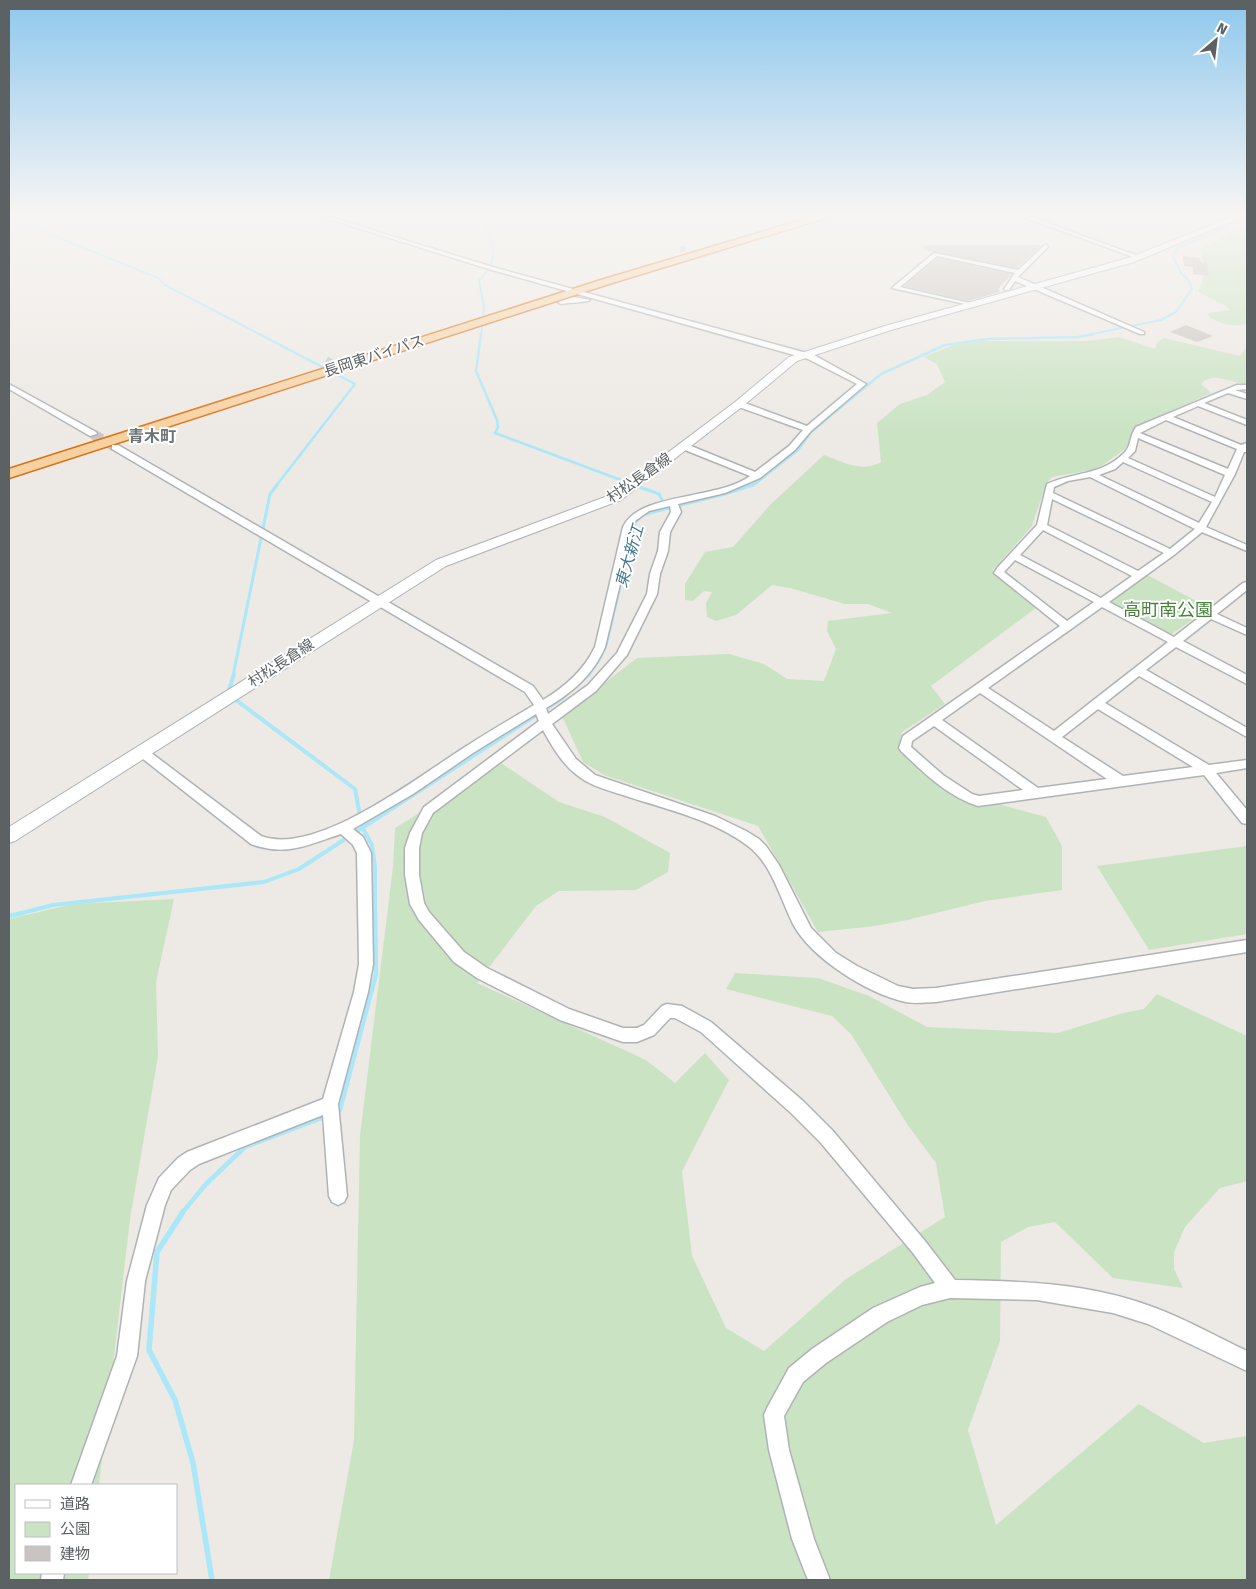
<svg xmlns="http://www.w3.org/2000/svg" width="1256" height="1589" font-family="'Fira Sans','Noto Sans JP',sans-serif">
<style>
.green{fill:#cae3c3}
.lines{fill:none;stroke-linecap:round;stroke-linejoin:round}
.stream-far5{stroke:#aae7f8;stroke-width:2}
.stream-far4{stroke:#aae7f8;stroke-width:2.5}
.stream-far3{stroke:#aae7f8;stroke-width:3}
.stream-far2{stroke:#aae7f8;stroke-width:4}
.stream-far1{stroke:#aae7f8;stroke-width:4.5}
.stream{stroke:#aae7f8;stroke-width:5.5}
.building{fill:#c9c4c1}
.minor-tunnel-far1{stroke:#c9c7c4;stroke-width:6;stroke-dasharray:6 3;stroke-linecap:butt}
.minor-tunnel{stroke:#c9c7c4;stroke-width:8;stroke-dasharray:8 4;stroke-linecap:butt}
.tertiary-tunnel{stroke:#c9c7c4;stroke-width:10;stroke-dasharray:10 5;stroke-linecap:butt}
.minor-casing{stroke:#b0b3b5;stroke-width:3}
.secondary-casing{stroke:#afb3b6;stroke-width:2}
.trunk-casing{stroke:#de7113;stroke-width:3}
.minor{fill:#fff;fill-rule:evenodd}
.secondary{fill:#fff;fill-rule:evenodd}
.trunk{fill:#f6d1a2;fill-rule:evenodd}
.labels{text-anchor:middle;stroke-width:4;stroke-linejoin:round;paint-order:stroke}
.far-street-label{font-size:15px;fill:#5c6163;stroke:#fff}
.far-neighbourhood-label{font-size:16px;font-weight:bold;fill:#6d7375;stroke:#fff}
.far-water-label{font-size:16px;font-style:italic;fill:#40788f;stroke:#fff}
.park-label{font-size:18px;fill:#49823d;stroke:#fff}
</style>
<rect width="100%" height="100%" fill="#ede9e4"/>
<path class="green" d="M1247 225V323C1234 328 1221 324 1209 317L1208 313 1230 310C1222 301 1208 299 1198 291 1205 281 1206 260 1199 250Z
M1119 337 1155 349 1158 341 1164 338 1240 356 1247 346V384C1231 384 1214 370 1201 384L1211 393 1136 427 1125 449 1097 469 1052 477 1046 484 1032 526 993 570 994 575 1036 608 931 686 945 704 902 732 899 745 906 755 962 800 980 805 998 804 1046 817 1062 846V890L985 901 907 920 875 926 818 932 758 826 604 775 583 762 562 716 637 658 729 654 764 664 787 679 824 681 836 649 827 631 828 621 892 613 868 604H845L790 588 772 585 736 615 716 621 707 617 706 603 712 592 704 591 693 601 685 600V584L705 552 733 547 771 504 824 455C843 462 861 473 881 462L877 423 900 404 927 395 945 382 937 364 924 357 956 344 983 341H1087Z
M1147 575 1210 608 1170 635 1110 603Z
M501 763 559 802 605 817 670 853 668 872 636 890 559 891 536 906 477 983 646 1060 675 1083 705 1053 729 1080 682 1171 692 1256 726 1328 764 1351 846 1279 945 1217 936 1163 907 1124 851 1034 832 1016 726 989 735 973 818 978 869 996 927 1027 1058 1033 1123 1013 1144 1009 1157 994 1247 1036V1181L1220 1188 1185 1227 1174 1252V1269L1183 1288 1113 1278 1055 1222 1028 1227 1001 1242 1000 1341 968 1430 996 1525 1139 1404 1204 1443 1247 1436V1580H329L354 1440 360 1136 393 867 395 828Z
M1247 846V934L1149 950 1097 866Z
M174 899 156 982 158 1056 130 1219 99 1485H16V1573H89L88 1580H9V919L73 904Z"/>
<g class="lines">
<path class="stream-far5" d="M29 215 47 233 158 278 165 285 261 335
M481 335 484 308 479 280C503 261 491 239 482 215
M1087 335 1161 320 1176 312 1192 289 1189 281 1181 273 1173 256 1177 248 1247 218"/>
<path class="stream-far4" d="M259 334 355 384 276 486
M481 334 476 371 497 420 498 427 495 433 637 486
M749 486 755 484 798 450 811 432 881 374 945 345 988 339 1078 337 1094 334"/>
<path class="stream-far3" d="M634 485 659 494 665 506
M233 676 270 494 277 485
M588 676 598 662 606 646 635 523 642 515 725 494 753 485"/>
<path class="stream-far2" d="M228 693 234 674
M232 697 355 789 362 827 372 845 375 867V914
M18 914 53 905 264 882 299 869 561 699 589 674"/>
<path class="stream-far1" d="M9 916 23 913
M335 1112 340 1110 376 974 375 913
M182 1213 206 1184 245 1147 327 1116"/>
<path class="stream" d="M183 1212 157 1252 149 1350 175 1400 193 1463 212 1580"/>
</g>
<path class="building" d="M924 245H1042L1017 268 923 250Z
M1183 256 1200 258 1201 262 1207 263 1209 276 1193 274V267L1184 266Z
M938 258 1012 274 998 289 1000 292 968 301 904 286Z
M1186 325 1213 336 1197 342 1170 332Z"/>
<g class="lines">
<path class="minor-tunnel-far1" d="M682 246 687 262"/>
<path class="minor-tunnel" d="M326 360 345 371"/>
<path class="tertiary-tunnel" d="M93 434 115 447"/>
<g class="minor-casing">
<path id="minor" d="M316 215H323L496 268 814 355 866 384 811 431 795 450 760 478 725 493 678 504 681 512 670 532 668 551 660 574 657 594 627 655 596 691 552 724 576 759 595 775 715 816 746 831 759 839 766 846 779 865 811 928 836 953 857 966 898 986 913 989 936 988 1247 940V952L936 1002C926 1002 916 1004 906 1002 868 994 811 958 793 924 780 898 772 864 748 846 714 820 669 810 629 797 611 791 592 787 577 775 562 764 552 746 543 730L433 813 422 833 419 848V875L424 903 429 912 464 952 487 968 569 1009 623 1028H637L644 1025 662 1006 667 1004 682 1006 711 1022 803 1101 833 1131 925 1241 955 1280C1021 1281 1088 1283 1150 1306 1184 1318 1215 1336 1247 1351V1371L1148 1324 1113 1313 1037 1300 950 1298 922 1305 887 1322 826 1363 803 1382 784 1416 789 1450 814 1539 830 1580H808L792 1539 769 1450 764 1415 767 1408 789 1368 812 1349 873 1308 920 1287 935 1283 913 1253 821 1143 791 1113 701 1032 675 1018H670L654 1035 637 1042H623L560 1020 477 978 454 962 419 920 410 904 405 875V848L410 833 424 807 539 721 536 714 473 753 413 794 353 829 363 837 371 853 373 964 368 992 338 1104 347 1196 344 1202 338 1205 332 1202 329 1196 323 1115 199 1164 190 1170 171 1190 165 1205 145 1281 137 1356 91 1485H71L117 1356 127 1281 147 1205 159 1178 178 1158 187 1152 323 1099 354 992 359 964 357 853 353 845 341 834C307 845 286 857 251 844L138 755 136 752 138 749H146L261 836C316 857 419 776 465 747 488 732 511 719 534 705L525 692 112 449V445H118L533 686 543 700C565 687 584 670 595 647L623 527C639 492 719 500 750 476L680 448V444H686L755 472 789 446 803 430 736 406V402H742L807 426 857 384 808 359 492 270ZM670 506 671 512 660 532 658 551 650 574 647 594 617 653 588 685 548 714 546 708C572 693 593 675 605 647L635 521 649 511Z
M1018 215H1025L1141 257 1136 258Z
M1046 244 1048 247 1018 277 1144 332V334H1140L1015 281 1009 290H1005L1004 289 1015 273 937 256 900 287 974 304V306L892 288 934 253 1018 270Z
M574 297 590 300C585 303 569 302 561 304L558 302Z
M9 384 96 432 97 434 90 436 9 389Z
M1237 385H1247V389L1235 390 1247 394V399L1228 393 1204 403 1247 420V425L1198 406 1173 417 1241 445 1247 443V452H1244L1235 474 1206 527 1247 545V551L1202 532 1174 555 1109 602 1174 637 1243 583 1247 582V590L1217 614 1247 628V635L1211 619 1183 641 1247 675V684L1176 647 1146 670 1247 728V737L1139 676 1105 703 1209 765 1247 760V768L1216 773 1247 810V824L1242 823 1204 775 978 806C947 796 924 773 901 751L899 748 903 736 1060 626 994 573 998 567 1037 525 1047 484C1076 471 1102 476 1125 452 1131 446 1130 435 1136 427ZM1166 420 1237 449 1228 469 1140 433ZM1138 438 1225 475 1215 497 1128 458 1135 451ZM1123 462 1212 502 1199 523 1099 475 1115 469ZM1090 477 1195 529 1170 549 1053 493 1054 487 1068 481ZM1052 499 1164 553 1138 571 1047 525ZM1043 530 1132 576 1101 598 1020 555ZM1015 560 1094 602 1067 621 1004 572ZM1102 607 1168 642 1054 731 988 688ZM980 693 1107 779 1038 788 942 720ZM1098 709 1193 767 1123 776 1062 737ZM934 726 1023 790 979 796 972 794 943 775 911 747 912 741Z
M42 1573H64L63 1580H41Z"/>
</g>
<g class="secondary-casing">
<path id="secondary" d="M1237 215H1247L1134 262 891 330 797 361 743 406 621 500 446 566 15 841 9 843V827L436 560 613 494 735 402 789 357 885 326 1128 258Z"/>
</g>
<g class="trunk-casing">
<path id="trunk" d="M818 215H831L829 217 609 284 9 478V469L601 280Z"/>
</g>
<use href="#minor" class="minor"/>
<use href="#secondary" class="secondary"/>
<use href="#trunk" class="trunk"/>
</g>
<linearGradient id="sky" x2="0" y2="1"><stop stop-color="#8fc8ee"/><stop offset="0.49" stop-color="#f7f5f3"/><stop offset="1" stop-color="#f7f5f3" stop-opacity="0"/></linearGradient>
<rect width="1256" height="437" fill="url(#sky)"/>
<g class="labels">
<g class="far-street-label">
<text transform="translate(374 356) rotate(-18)" y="5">長岡東バイパス</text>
<text transform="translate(639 478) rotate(-35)" y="5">村松長倉線</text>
<text transform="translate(281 663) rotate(-33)" y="5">村松長倉線</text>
</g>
<g class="far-neighbourhood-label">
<text x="152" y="442">青木町</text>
</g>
<g class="far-water-label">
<text transform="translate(629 556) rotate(-74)" y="6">東大新江</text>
</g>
<g class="park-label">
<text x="1168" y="616">高町南公園</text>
</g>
</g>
<rect width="1256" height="1589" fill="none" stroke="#5c6163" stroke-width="20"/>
<rect x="15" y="1484" width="162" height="90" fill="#ffffff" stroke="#bec0c1"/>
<rect x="25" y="1500" width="25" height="8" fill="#ffffff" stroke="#bec0c1"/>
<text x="60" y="1509" font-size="15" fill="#5c6163">道路</text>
<rect x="25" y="1522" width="25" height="15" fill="#cae3c3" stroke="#bec0c1"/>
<text x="60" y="1534" font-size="15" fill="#5c6163">公園</text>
<rect x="25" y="1546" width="25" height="15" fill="#c9c4c1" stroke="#bec0c1"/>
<text x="60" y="1559" font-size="15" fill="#5c6163">建物</text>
<g transform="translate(1216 40) rotate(28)" stroke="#ffffff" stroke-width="4" paint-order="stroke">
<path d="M0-4L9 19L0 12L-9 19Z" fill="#5c6163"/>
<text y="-8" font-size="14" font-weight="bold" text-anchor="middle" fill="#5c6163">N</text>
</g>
</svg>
